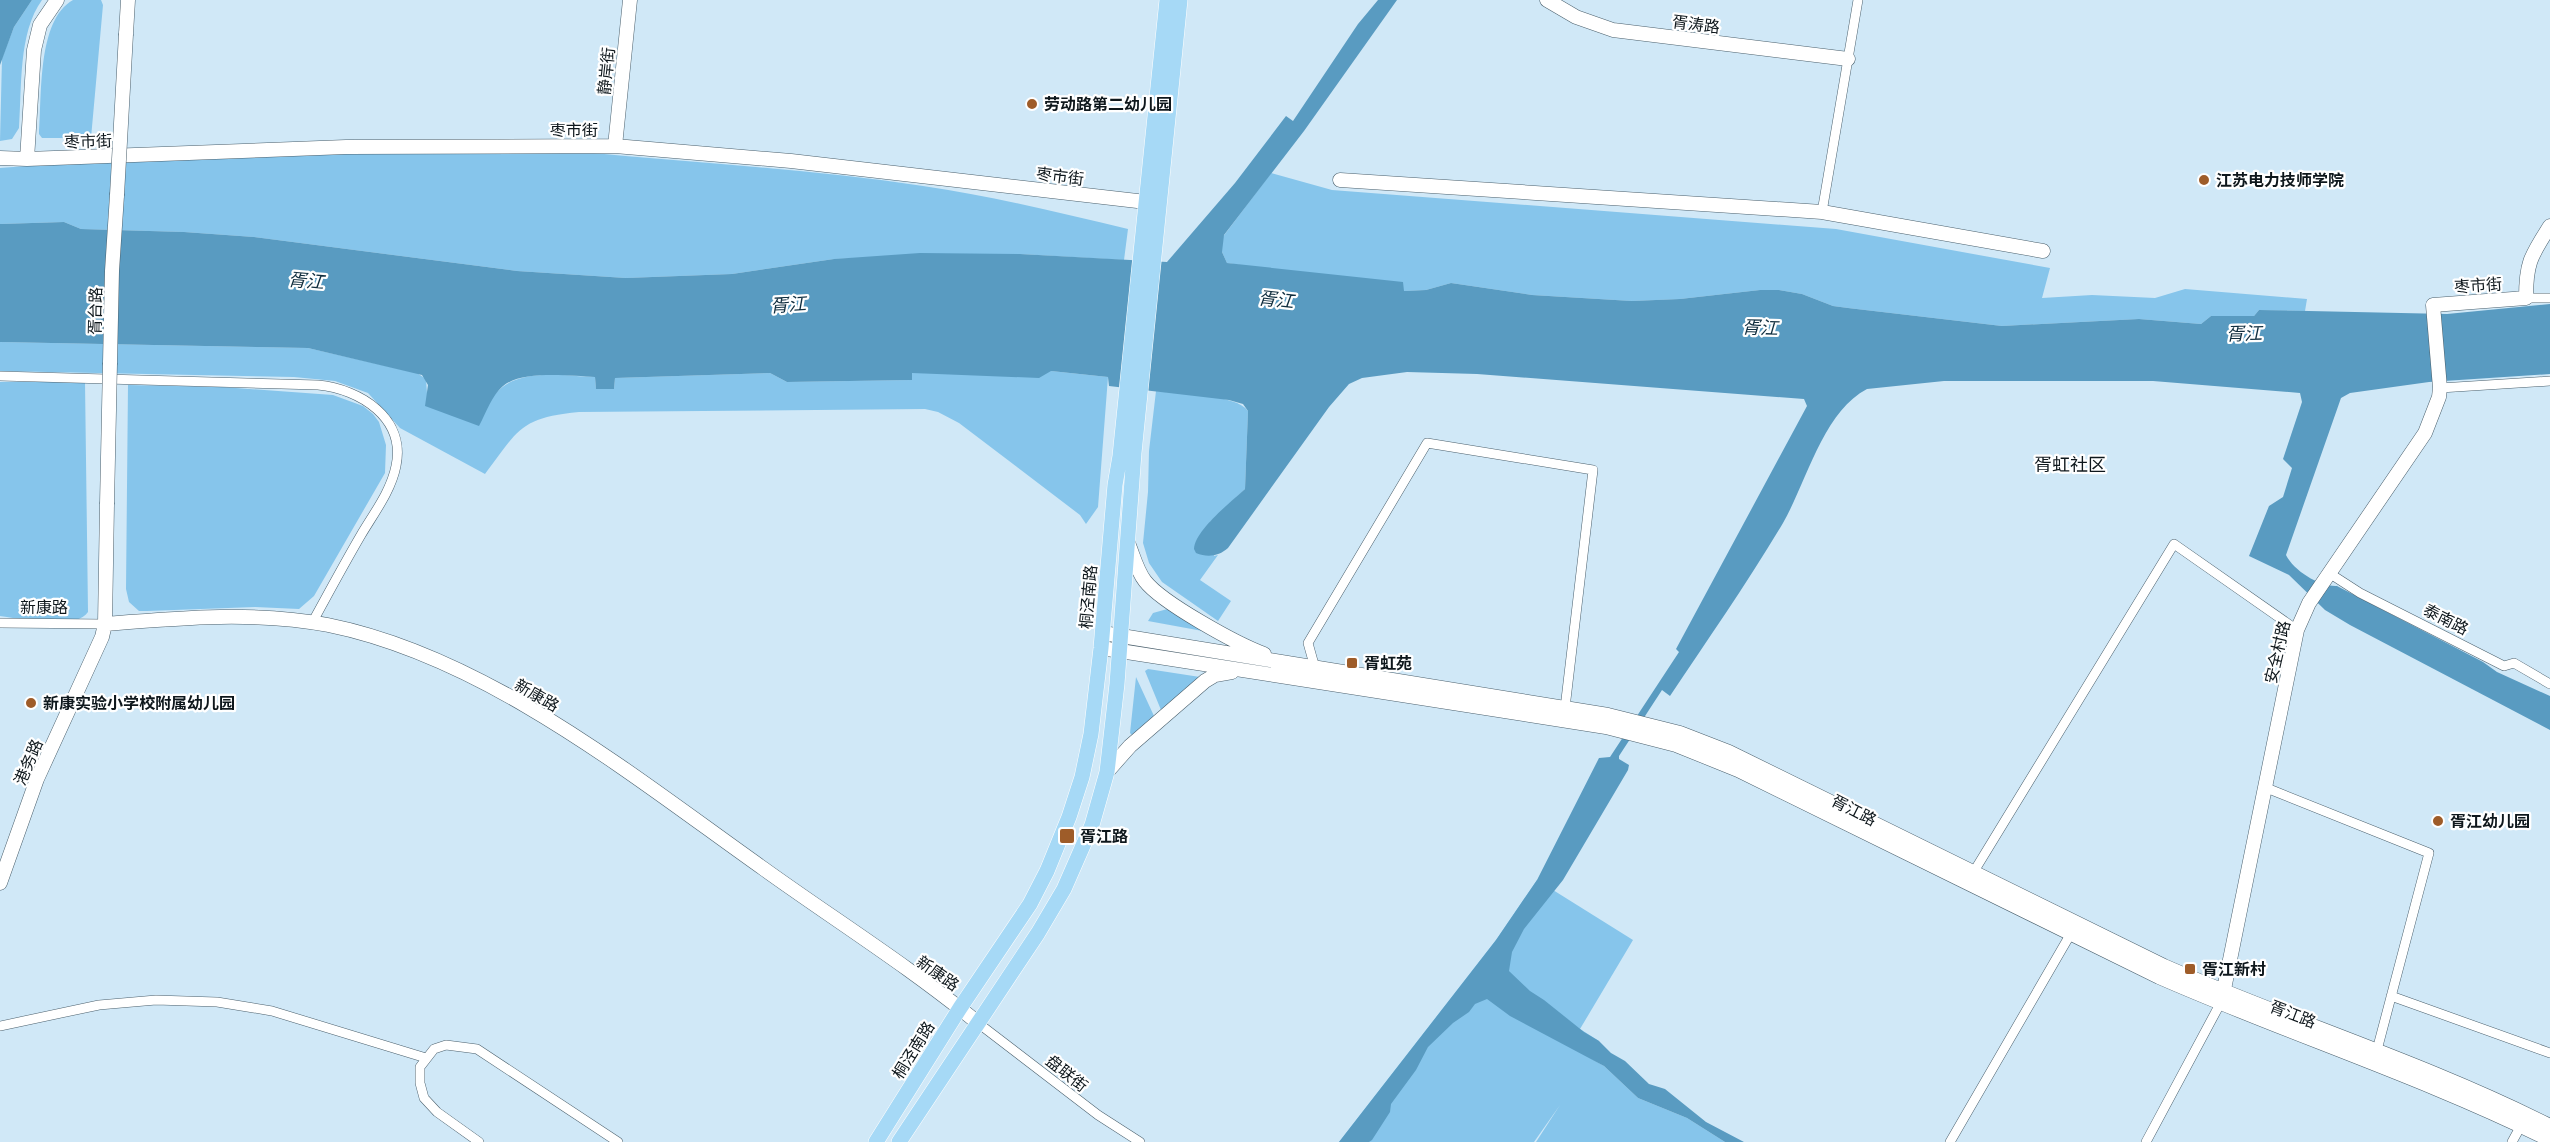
<svg xmlns="http://www.w3.org/2000/svg" width="2550" height="1142" font-family="Inter,'Noto Sans SC',sans-serif">
<style>
.green{fill:#86c5eb}
.water{fill:#599bc1}
.lines{fill:none;stroke-linecap:round;stroke-linejoin:round}
.street-casing{stroke:#4b606d;stroke-width:10}
.secondary-casing{stroke:#4b606d;stroke-width:15}
.primary-casing{stroke:#fff;stroke-width:16}
.street{stroke:#fff;stroke-width:9}
.secondary{stroke:#fff;stroke-width:14}
.primary{stroke:#a6d9f6;stroke-width:15}
.secondary-bridge-casing{stroke:#4b606d;stroke-width:15;stroke-linecap:butt}
.secondary-bridge{stroke:#fff;stroke-width:14}
.poi-dot{fill:#9e5c29;stroke:#fff;stroke-width:2}
.labels{text-anchor:middle;stroke-width:4.5;stroke-linejoin:round;paint-order:stroke}
.street-label{font-size:16px;fill:#0e171c;stroke:#fff}
.poi-label{font-size:16px;font-weight:bold;fill:#0e171c;stroke:#fff;text-anchor:start}
.water-label{font-size:18px;font-style:italic;fill:#102e3f;stroke:#fff}
.neighbourhood-label{font-size:18px;fill:#0e171c;stroke:#fff}
</style>
<rect width="100%" height="100%" fill="#d0e8f7"/>
<path class="green" d="M32 0H42C18 33 22 88 19 128L12 139 0 141 2 58 14 27Z
M73 0H101L103 5 91 138H42L39 134C42 96 37 20 73 0Z
M583 152C696 163 810 169 923 186 992 196 1060 213 1128 229L1124 260 1020 254 834 259 732 274 626 278 517 271 254 237 184 232 81 229 64 222 0 224V168L133 158 238 154Z
M1271 173 1332 190 1836 229 2050 268 2042 298 2092 295 2155 298 2185 289 2307 299 2305 311 2259 310 2254 316H2211L2201 324 2139 319 2002 326 1848 308 1833 306 1802 294 1779 290H1760L1680 299 1632 301 1532 295 1451 283 1426 290 1404 291 1227 263 1222 252V238Z
M0 342 308 348 417 373 426 379 427 393H496C519 367 564 376 595 377L596 389H614L615 378 770 373 787 382 912 380V373L1051 371 1108 377 1098 507 1086 524 1080 515 959 423 938 412 925 409 579 412C520 418 519 429 485 474L400 428 368 393 335 381 294 377 0 371Z
M0 382H85L88 612C75 631 22 619 0 616Z
M128 385 222 387 333 395 363 406 373 414 379 422 386 445 385 473 314 596 299 609 255 607 147 611H139L129 602 126 589Z
M1156 391C1177 394 1237 394 1248 411L1245 489 1210 522 1214 556 1218 555 1200 580 1231 601 1218 621 1162 582 1149 563 1143 543 1148 492 1149 451Z
M1171 608 1208 632 1148 621 1153 613Z
M1148 669 1200 677 1161 710 1145 671Z
M1136 677 1154 716 1132 735 1130 733Z
M1537 880 1633 940 1580 1029 1599 1041 1592 1059 1604 1066 1638 1098 1687 1118 1725 1142H1536L1560 1105 1534 1142H1339L1496 940Z"/>
<path class="water" d="M0 0H32L14 27 0 65Z
M1378 0H1397L1304 131 1224 235 1222 252 1227 263 1403 282 1404 291 1426 290 1451 283 1532 295 1632 301 1680 299 1760 290H1779L1802 294 1833 306 1848 308 2002 326 2139 319 2201 324 2211 316H2254L2259 310 2447 314 2550 304V374L2429 382 2350 393 2341 398 2286 555C2294 571 2320 587 2337 586L2483 662 2497 672 2550 696V730L2350 625 2325 610 2289 575 2249 556 2269 506 2283 497 2292 468 2283 459 2302 402 2300 393 2153 381H1944L1867 389C1823 412 1807 481 1783 523 1748 582 1708 639 1670 696L1662 690 1619 756V759L1629 765 1628 770 1563 880 1524 929 1512 952 1509 971 1530 991 1544 1000 1584 1032 1599 1041 1611 1053 1625 1061 1649 1084 1665 1089 1706 1122 1744 1142H1725L1687 1118 1638 1098 1604 1066 1510 1016 1487 999 1475 1004 1469 1012 1453 1023 1428 1047 1416 1070 1391 1104 1390 1112 1372 1140 1369 1142H1339L1496 940 1537 880 1599 758 1610 757 1679 652 1676 649 1807 406 1804 399 1477 374 1407 372 1362 378 1349 384 1329 407 1228 548C1219 556 1208 558 1196 553L1194 549C1195 530 1231 502 1245 489L1248 411 1243 404 1229 400 1109 386 1108 377 1051 371 1039 378 912 373V380L787 382 770 373 615 378 614 389H596L595 377C571 376 522 370 503 386 492 395 486 413 479 426L425 406 428 385 422 375 308 348 0 342V224L64 222 81 229 184 232 254 237 517 271 626 278 732 274 834 259 920 253 1020 254 1167 262 1235 183 1286 116 1293 121 1358 24Z"/>
<g class="lines">
<g class="street-casing">
<path id="street" d="M1822 212 1858 0
M2526 298H2550
M0 376 318 385C360 389 406 418 396 466 391 491 374 513 361 535 344 564 328 594 312 623
M2440 388 2550 381
M2329 573 2360 593 2504 666 2514 663 2550 684
M0 623 105 624
M1315 668 1308 643 1427 443 1593 470 1565 708
M2264 787 2429 853 2377 1050
M1973 873 2174 544 2297 630
M2391 996 2550 1053
M978 1023 1098 1115 1140 1142
M0 1026 99 1005 156 1000 217 1002 272 1011 426 1058
M479 1142 437 1112 424 1098 420 1083V1067L434 1049 446 1045 477 1049 618 1142
M1950 1142 2070 935
M2146 1142 2220 1004
M2512 1142 2523 1122"/>
</g>
<g class="secondary-casing">
<path id="secondary" d="M1547 0 1576 17 1613 30 1848 59
M126 34 128 0
M615 146 630 0
M0 158 27 159 346 147 615 146 791 161 1146 202
M27 159 34 50 40 25 57 0
M1340 180 1822 212 2043 251
M110 363 112 271 117 195
M1128 543C1133 555 1137 571 1145 581 1162 603 1237 644 1264 654
M105 624C178 618 255 611 328 625 487 657 634 777 764 869 835 920 910 967 978 1023
M1103 633 1608 715 1680 733 1729 752 2164 966C2292 1022 2425 1063 2550 1126
M1101 648 1606 727 1676 745 1738 770 2159 977C2289 1034 2423 1077 2550 1140
M1107 772 1130 746 1205 681 1215 675 1232 672
M0 883 37 779 102 637 105 624 107 504
M2222 999 2297 630 2309 603 2425 433 2439 397 2440 388 2433 305 2526 298C2526 262 2531 256 2550 226"/>
</g>
<g class="primary-casing">
<path id="primary" d="M876 1142 960 1008 1030 904 1047 871 1069 817 1082 777 1091 734 1101 648 1115 485 1120 456 1167 0
M899 1142 1038 933 1064 889 1092 825 1107 772 1117 684 1134 453 1180 0"/>
</g>
<use href="#street" class="street"/>
<use href="#secondary" class="secondary"/>
<use href="#primary" class="primary"/>
<g class="secondary-bridge-casing">
<path id="secondary-bridge" d="M117 195 126 34
M107 504 110 363"/>
</g>
<use href="#secondary-bridge" class="secondary-bridge"/>
</g>
<g class="poi-dot">
<circle cx="1032" cy="104" r="6"/>
<circle cx="2204" cy="180" r="6"/>
<rect x="1346" y="657" width="12" height="12" rx="3"/>
<circle cx="31" cy="703" r="6"/>
<circle cx="2438" cy="821" r="6"/>
<rect x="1059" y="828" width="16" height="16" rx="3"/>
<rect x="2184" y="963" width="12" height="12" rx="3"/>
</g>
<g class="labels">
<g class="street-label">
<text transform="translate(1696 24) rotate(7)" y="6">胥涛路</text>
<text transform="translate(606 71) rotate(-84)" y="6">静岸街</text>
<text x="574" y="136">枣市街</text>
<text transform="translate(88 141) rotate(-2)" y="6">枣市街</text>
<text transform="translate(1060 176) rotate(7)" y="6">枣市街</text>
<text transform="translate(2478 285) rotate(-4)" y="6">枣市街</text>
<text transform="translate(95 311) rotate(-89)" y="6">胥台路</text>
<text transform="translate(1088 597) rotate(-85)" y="6">桐泾南路</text>
<text x="44" y="613">新康路</text>
<text transform="translate(2446 619) rotate(27)" y="6">泰南路</text>
<text transform="translate(2277 652) rotate(-77)" y="6">安全村路</text>
<text transform="translate(537 695) rotate(30)" y="6">新康路</text>
<text transform="translate(28 762) rotate(-67)" y="6">港务路</text>
<text transform="translate(1854 810) rotate(27)" y="6">胥江路</text>
<text transform="translate(938 973) rotate(35)" y="6">新康路</text>
<text transform="translate(2293 1014) rotate(21)" y="6">胥江路</text>
<text transform="translate(913 1050) rotate(-58)" y="6">桐泾南路</text>
<text transform="translate(1067 1073) rotate(38)" y="6">盘联街</text>
</g>
<g class="poi-label">
<text x="1044" y="110">劳动路第二幼儿园</text>
<text x="2216" y="186">江苏电力技师学院</text>
<text x="1364" y="669">胥虹苑</text>
<text x="43" y="709">新康实验小学校附属幼儿园</text>
<text x="2450" y="827">胥江幼儿园</text>
<text x="1080" y="842">胥江路</text>
<text x="2202" y="975">胥江新村</text>
</g>
<g class="water-label">
<text transform="translate(306 281) rotate(5)" y="6">胥江</text>
<text transform="translate(1276 300) rotate(6)" y="6">胥江</text>
<text transform="translate(788 305) rotate(-4)" y="6">胥江</text>
<text transform="translate(1760 328) rotate(2)" y="6">胥江</text>
<text transform="translate(2244 334) rotate(-2)" y="6">胥江</text>
</g>
<g class="neighbourhood-label">
<text x="2070" y="471">胥虹社区</text>
</g>
</g>
</svg>
